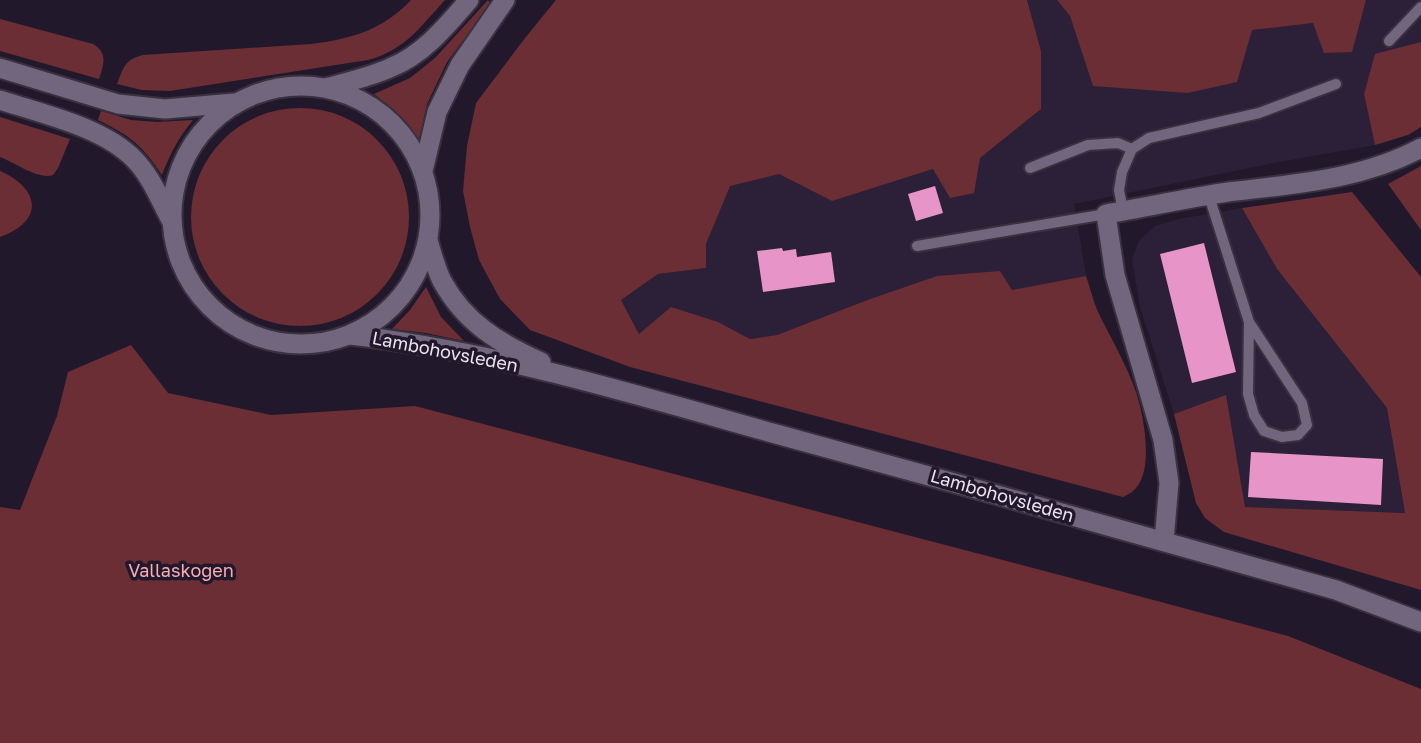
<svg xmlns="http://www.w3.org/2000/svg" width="1421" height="743" font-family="'Golos Text',sans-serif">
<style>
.built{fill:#2c2038}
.green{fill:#6b2e35}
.building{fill:#e794c9}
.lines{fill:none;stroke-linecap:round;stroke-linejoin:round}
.service-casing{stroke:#38313f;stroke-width:14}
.minor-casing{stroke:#38313f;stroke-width:23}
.secondary-casing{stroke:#38313f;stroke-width:23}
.service{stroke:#71667d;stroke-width:10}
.minor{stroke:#71667d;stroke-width:19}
.secondary{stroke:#71667d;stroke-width:19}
.labels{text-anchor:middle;stroke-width:7;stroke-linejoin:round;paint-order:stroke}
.street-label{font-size:18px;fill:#eae4f1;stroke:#22182b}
.park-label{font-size:18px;fill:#f9adb1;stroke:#22182b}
</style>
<rect width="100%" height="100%" fill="#22182b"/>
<path class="built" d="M1027 0H1057L1070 16 1093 86 1237 82 1251 30 1313 23 1351 52 1366 0H1421V42L1375 55 1364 94 1375 145 1273 163 1074 204 1086 276 1012 290 937 276 870 299 777 335 750 339 718 322 639 334 621 300 658 274 706 268V244L729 186 779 174 832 201 933 169 980 158 1041 109V51Z
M1242 208 1277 269 1387 408 1405 513 1244 507 1226 396 1174 414 1140 307 1132 259 1139 241 1155 226 1179 219Z"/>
<path class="green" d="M411 0H445C420 27 405 50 368 60L170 91 142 90 117 84C124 67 124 60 143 55L311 44C351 39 383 30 411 0Z
M488 0 491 4 447 62 427 104 419 140 395 111 374 94 410 78 435 58Z
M556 0H1027L1041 51V109L980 158 974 193 950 198 933 169 832 201 779 174 730 186 706 244V268L658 274 621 300 639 334 671 307 718 322 750 339 777 335 870 299 937 276 1000 271 1012 290 1086 276C1091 290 1094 305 1101 318 1113 342 1127 366 1136 392 1144 416 1155 473 1133 491 1130 494 1126 495 1123 497L630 367 530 330 500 299 479 260 470 227 463 191 467 146 476 103 525 38Z
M1057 0H1366L1352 52 1324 53 1313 23 1252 30 1237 82 1188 93 1093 86 1070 16Z
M0 19 93 44C108 53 104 64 99 79L0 51Z
M1421 42V127L1408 135 1375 145 1364 94 1375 54Z
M191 217a109 109 0 1 1 218 0a109 109 0 1 1-218 0Z
M101 111 131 120 157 122 193 120C179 137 170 154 162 175 141 144 132 137 98 120Z
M0 117 70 139 58 168 53 175C38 180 16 163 0 157Z
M1421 166V230L1388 184Z
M0 171C41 189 44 221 0 237Z
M1352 192 1421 277V590L1224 532 1205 518 1196 503 1174 414 1226 395 1245 507 1405 513 1387 408 1277 269 1242 208Z
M426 287 441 317 464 341 426 333 392 329 410 310Z
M131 345 168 393 271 415 415 406 1075 579 1288 636 1421 689V743H0V507L20 510 57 416 68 372Z"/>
<path class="building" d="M935 186 943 213 916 221 908 194Z
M1204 243 1236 372 1192 383 1160 254Z
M782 248 783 251 796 249 797 257 831 252 835 282 763 292 757 251Z
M1251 452 1383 459 1381 505 1248 497Z"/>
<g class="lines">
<g class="service-casing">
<path id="service" d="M1389 41 1421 7
M1030 168 1088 145 1118 143 1132 149
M1209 196 1249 322 1248 394 1254 415 1264 431 1282 437 1298 435 1307 425 1302 403 1249 322
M1123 211 1119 190 1122 172 1132 149 1149 138 1259 113 1336 84
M917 246 1106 214"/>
</g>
<g class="minor-casing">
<path id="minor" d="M1164 541 1169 483 1163 440 1115 275 1106 214C1147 207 1188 198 1228 192 1294 184 1361 180 1421 148"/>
</g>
<g class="secondary-casing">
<path id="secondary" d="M0 68 118 104 165 109 234 103
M172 215a129 129 0 1 1 258 0a129 129 0 1 1-258 0Z
M325 88C347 82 371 77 392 67 424 54 447 25 469 0
M0 100C42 114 103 127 134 159 151 176 160 200 171 220
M423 171 437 112 460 65 505 0
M428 240C432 254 436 269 442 281 465 323 499 343 541 362
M350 335C495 351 636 395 776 434 963 485 1149 537 1336 590L1421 622"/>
</g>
<use href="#service" class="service"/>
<use href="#minor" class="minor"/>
<use href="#secondary" class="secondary"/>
</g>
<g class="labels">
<g class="street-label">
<text transform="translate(445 352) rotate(11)" y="6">Lambohovsleden</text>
<text transform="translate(1002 496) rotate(16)" y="6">Lambohovsleden</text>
</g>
<g class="park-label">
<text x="181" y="577">Vallaskogen</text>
</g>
</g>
</svg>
